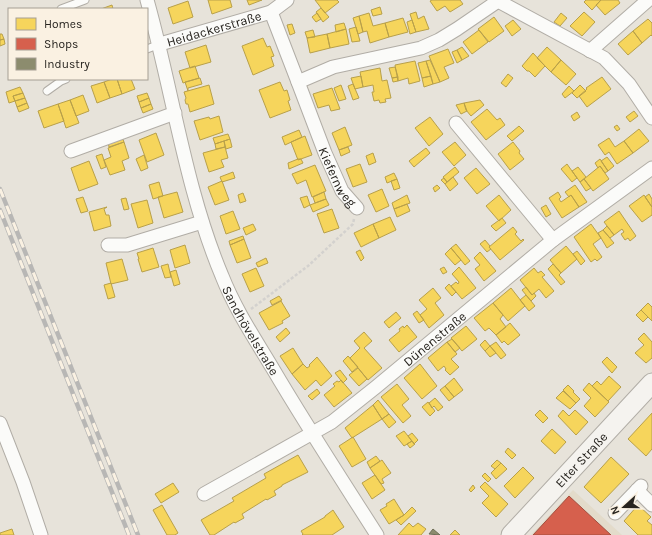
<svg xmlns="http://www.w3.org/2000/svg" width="652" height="535" font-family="Karla,sans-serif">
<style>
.built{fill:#e3dbca}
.homes{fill:#f6d55c;stroke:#b8a04a}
.shops{fill:#d6604d;stroke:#a24e3f}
.industry{fill:#8c8c6e;stroke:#6e6d56}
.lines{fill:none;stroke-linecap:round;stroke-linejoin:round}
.lane-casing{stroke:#b1ada6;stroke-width:9}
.street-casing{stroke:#b1ada6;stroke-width:15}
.secondary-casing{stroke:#b1ada6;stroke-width:21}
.path{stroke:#d3d1ce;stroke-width:2.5;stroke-dasharray:3 2;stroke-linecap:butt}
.lane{stroke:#fbfbf9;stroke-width:7}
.street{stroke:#fbfbf9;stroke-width:13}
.secondary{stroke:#f5f3ef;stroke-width:19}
.rail-casing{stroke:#b8b7b5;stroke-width:4.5}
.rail{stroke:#faf1e2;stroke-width:3;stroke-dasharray:9;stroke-linecap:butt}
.labels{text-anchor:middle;stroke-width:4;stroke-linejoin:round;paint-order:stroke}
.street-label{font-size:13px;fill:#27241f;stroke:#faf1e2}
</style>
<rect width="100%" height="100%" fill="#e7e3da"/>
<path class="built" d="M573 490 622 535H531Z"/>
<path class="homes" d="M208 0H230L232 7 212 14Z
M247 0H262L249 5Z
M315 0H337L339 2 325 13Z
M432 0H460L463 4 450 12 445 6 437 11 430 1Z
M586 0H601L592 10 584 2Z
M601 0H618L620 3 605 15 596 5Z
M188 1 193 17 173 24 168 8Z
M112 5 113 9H101Z
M380 7 382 14 373 16 371 10Z
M321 8 329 17 323 22 316 12Z
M416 12 418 19 424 16 429 29 416 32 410 14Z
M584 12 595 22 582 36 570 26Z
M317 13 321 19 316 22 312 17Z
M369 13 373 26 385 23 389 37 370 43 367 31 363 32 359 16Z
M561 13 567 18 560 26 554 22Z
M359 16 363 32 358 34 353 18Z
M494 17 504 31 489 42 478 29Z
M403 18 408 32 389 37 385 23Z
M648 19 652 23V36L651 35 642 43 633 31Z
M412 20 416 32 410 34 407 22Z
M513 20 521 29 512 36 505 26Z
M344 23 346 29 336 32 335 25Z
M292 24 295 33 290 35 287 25Z
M356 27 360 41 352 42 349 29Z
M346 29 349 44 330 48 327 34Z
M313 30 315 37 307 38 305 32Z
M479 30 488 42 472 54 463 42Z
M633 31 642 43 628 55 618 44Z
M0 34H2L4 39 0 40Z
M327 34 330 48 310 53 307 38Z
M263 38 267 47 270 46 274 56 271 57 274 66 253 75 242 46Z
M4 39 5 44 0 46V40Z
M206 45 211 62 190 68 185 52Z
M462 47 469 56 462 60 457 50Z
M547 47 561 60 551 72 537 58Z
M448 49 454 63 444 67 449 78 440 82 429 56Z
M457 50 462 60 457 63 452 52Z
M533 53 545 66 535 77 529 71H527L522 66Z
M430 60 440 82 433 84 426 61Z
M561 60 576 74 566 85 551 72Z
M415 61 420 81 409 84 408 78 398 81 395 65Z
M426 61 431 76 422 78 418 63Z
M195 66 199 78 183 83 179 71Z
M395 67 398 77 392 78 389 68Z
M380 68 382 81 387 80 391 98 385 99 386 102 380 103 379 100 374 101 372 92H374L373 85 363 87 360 72Z
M508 74 513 78 506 87 501 83Z
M361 76 363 87 355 89 351 78Z
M431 76 433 84 424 87 422 78Z
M398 77V81L393 82 392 78Z
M602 77 611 89 587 107 579 96 587 89 586 88Z
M200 78 202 84 188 88V91L185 82Z
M112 79H117L122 94 110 98 104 82Z
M117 79H131L135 89 122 94Z
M104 82 110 98 97 103 91 86Z
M280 82 284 91 287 90 290 100 288 101 291 110 270 118 259 90Z
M353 84 359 98 353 100 348 86Z
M209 85 214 104 190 112 188 104H186L185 100 186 98 184 92Z
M341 85 346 99 339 101 334 88Z
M580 85 586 91 577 98 572 93Z
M569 86 574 91 565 98 562 94Z
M20 87 23 93 13 96 15 101 9 103 6 92Z
M332 88 340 109 331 111 329 105 318 108 313 94Z
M23 93 25 98 15 101 13 96Z
M147 93 149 98 139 102 137 96Z
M83 95 89 111 76 116 70 100Z
M25 98 27 103 17 107 15 101Z
M149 98 151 104 141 108 139 102Z
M70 100 79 123 66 128 58 104Z
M480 100 484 105 471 116 466 110 464 103Z
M27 103 29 108 19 112 17 107Z
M464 103 467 111 461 114 456 105Z
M58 104 64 121 44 128 38 111Z
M151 104 153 109 143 113 141 108Z
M487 109 497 120 500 118 505 125 486 140 471 122Z
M634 111 638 116 630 122 626 117Z
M577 112 580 117 574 121 571 116Z
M219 116 223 132 200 140 194 121 209 117 210 119Z
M430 117 443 134 429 146 415 128Z
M617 125 620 129 617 131 614 127Z
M519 126 524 131 512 141 507 136Z
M345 127 352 145 339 150 332 133Z
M639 129 649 141 633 153 624 141Z
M299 130 302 137 285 145 282 137Z
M156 133 164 155 147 162 139 140Z
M228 134 230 139 215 144 213 138Z
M305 136 312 155 298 160 291 142Z
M122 137 124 142 109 147 108 142Z
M609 138 615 147 624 141 633 153 617 164 609 152 605 155 598 145Z
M230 139 232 147 226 149 224 141Z
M224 141 225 147 216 149 215 144Z
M124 142 129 158 122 161 125 170 110 175 104 160 111 157 108 148Z
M455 142 466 155 454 166 442 152Z
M513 142 520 151 519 153 524 159 510 170 498 154Z
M225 147 228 158 221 160 224 167 209 172 203 153Z
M348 147 350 152 341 156 339 150Z
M426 148 430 153 414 167 409 161Z
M373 153 376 162 369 165 366 156Z
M102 154 106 167 101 169 96 156Z
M144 155 148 168 141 171 136 159Z
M607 157 614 166 608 171 601 161Z
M298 159H301L303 163 289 169 288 163Z
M600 159 608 171 605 173 600 166 598 168 595 163Z
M89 161 98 184 79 191 71 168Z
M360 164 367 182 353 187 346 169Z
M567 164 577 178 572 182 561 169Z
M315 165 326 191 312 197 306 180 297 184 292 174Z
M600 166 609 179 593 191 584 179Z
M455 167 459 172 447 182 443 177Z
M578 167 586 177 580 182 572 171Z
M476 168 490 184 477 194 464 178Z
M233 172 235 178 222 182 220 177Z
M394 173 397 179 387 183 385 177Z
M453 177 458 184 450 191 445 184Z
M444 178 447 182 445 184 441 180Z
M397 179 400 188 394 190 391 181Z
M584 179 591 188 586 191 580 182Z
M222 181 229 200 215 205 208 187Z
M159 182 163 196 153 199 149 185Z
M437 185 440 188 435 192 433 188Z
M575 185 587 202 579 207 571 195 569 197 565 192Z
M382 189 389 206 376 212 368 195Z
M177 192 183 212 164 218 158 197Z
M324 192 326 199 315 203 313 197Z
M558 192 561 197 559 199 561 202 571 195 579 207 562 218 549 198Z
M243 193 246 201 240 203 238 195Z
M649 194 652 199V207L645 197Z
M407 195 410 203 394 209 392 203Z
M499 195 511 210 499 221 486 206Z
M644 195 652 207V215L642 222 629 206Z
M307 196 310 205 304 208 300 198Z
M83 197 88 211 81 213 76 199Z
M126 198 129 209 124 210 121 199Z
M326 199 329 205 313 212 310 205Z
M147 200 153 223 138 228 131 204Z
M407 204 410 211 397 217 394 209Z
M546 205 551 214 546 217 541 208Z
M107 207 104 209 106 215H109L111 226 94 231 89 212Z
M332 209 339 228 324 233 317 214Z
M233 211 240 229 226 234 220 216Z
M619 211 636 236 630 241 628 238 625 240 621 234 624 232 622 229 614 235 604 222Z
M390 217 396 230 379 238 373 224Z
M502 218 506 223 496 231 491 226Z
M253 224 256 230 246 235 243 228Z
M373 224 379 238 361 247 354 233Z
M591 224 601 238 593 244 602 257 597 261 595 259 591 262 574 237Z
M607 226 614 235 610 238 603 230Z
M513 227 517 232 515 234 521 241 523 239 524 240 500 260 489 247Z
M603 230 614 243 607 248 598 233Z
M243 236 244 239 230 245 229 241Z
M244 239 251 258 237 263 230 245Z
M485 240 490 246 489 247 491 249 487 252 480 244Z
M456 244 470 261 465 265 451 248Z
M185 245 190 263 175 268 170 250Z
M566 246 577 259 561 273 550 260Z
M153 248 159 267 142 272 138 259H139L137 253Z
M451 248 461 260 455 265 445 254Z
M360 250 364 258 361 261 356 252Z
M577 251 585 261 581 265 573 254Z
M480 252 496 271 484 281 475 269 480 265 474 258Z
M266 258 268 263 258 267 256 263Z
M122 259 128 280 111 284 106 263Z
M168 264 171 277 165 278 161 266Z
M553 264 561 273 559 275 565 282 561 285 548 269Z
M444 267 447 272 443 274 440 269Z
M459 267 476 288 462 299 451 286 456 282 458 284 459 282 452 274Z
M256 268 264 286 250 292 242 274Z
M534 268 538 273 541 271 545 275 542 277 554 291 546 298 539 289 532 295 520 280Z
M176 270 180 284 174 286 170 272Z
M111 283 115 297 108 299 104 285Z
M449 284 456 292 452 296 445 288Z
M526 287 532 295 534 293 536 296 531 301 522 290Z
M433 288 441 298 435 303 444 315 429 328 420 315 427 309 419 300Z
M511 288 525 306 508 321 493 303Z
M526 295 535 306 529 311 520 300Z
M279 296 282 300 272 305 270 301Z
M281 301 290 316 282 321 283 323 269 330 259 313Z
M493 303 503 315 500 319 506 327 496 335 489 328 485 331 474 318Z
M648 303 652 307V321L641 310Z
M641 310 648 317 643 322 636 315Z
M417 311 424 320 419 323 413 314Z
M396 312 401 318 389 328 384 322Z
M510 323 520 335 508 345 504 341 502 343 496 335Z
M407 325 417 337 399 352 389 340 400 331 399 329 403 326 404 328Z
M466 326 477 339 462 351 451 338Z
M286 328 290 333 280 342 276 337Z
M364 332 372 341 364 348 382 368 368 380 350 358 360 348 354 341Z
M644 333 652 342V358L646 363 635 353 644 345 638 339Z
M452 339 460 348 455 352 447 342Z
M485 340 490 346 485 351 480 345Z
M447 342 457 354 451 359 459 367 450 375 445 370 446 369 444 366 438 371 428 358Z
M496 342 506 355 501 359 490 346Z
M490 346 496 353 490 357 485 351Z
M293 348 303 364 292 374 280 356Z
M348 356 358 367 352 372 343 361Z
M317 357 332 376 321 386 316 380 305 390 292 374 303 364 307 368 310 366 309 365Z
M607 357 617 367 612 373 602 362Z
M420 364 437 386 422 399 404 378Z
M358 368 367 379 359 386 349 375Z
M340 370 347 379 343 383 335 373Z
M609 376 621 387 608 401 592 386 597 381 601 385Z
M454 378 463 390 454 397 445 386Z
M341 380 352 393 334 407 324 395 335 386 333 384 337 381 339 382Z
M589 383 609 402 595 417 584 406 591 398 583 390Z
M397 384 409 399 402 405 411 416 403 423 381 397Z
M568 385 574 391 573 392 580 399 576 403 563 390Z
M445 386 454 397 449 401 440 390Z
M317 389 320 393 312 400 308 396Z
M563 391 576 403 570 409 556 398Z
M435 398 443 407 438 411 434 406 432 408 429 403Z
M378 400 389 414 382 419 373 405Z
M428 402 435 411 430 416 422 407Z
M373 405 382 419 352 438 345 428Z
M540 410 548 418 543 423 535 415Z
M563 410 569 416 575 410 588 422 576 435 558 416Z
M652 413V449L646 456 628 439Z
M389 414 396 422 389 428 382 419Z
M552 429 566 442 555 454 541 441Z
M404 431 412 441 404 446 396 436Z
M412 433 418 440 414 444 408 436Z
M353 437 366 459 352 467 339 446Z
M412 441 415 444 410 448 407 444Z
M508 448 516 455 512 459 505 452Z
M298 455 308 472 282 485V486L274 491 276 495 267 500 266 499 242 514 244 518 235 523 234 522 214 535H210L201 520 234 501 232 498 266 478 264 474Z
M376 456 380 461 370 468 367 462Z
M611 457 629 474 601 503 584 487Z
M382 460 391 473 382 479 384 483 381 484 370 468Z
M497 460 501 463 495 469 491 466Z
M501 463 507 469 496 479 491 473Z
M523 467 534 478 515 498 504 486Z
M485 473 491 479 488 482 482 476Z
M375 475 385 490 372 499 362 483Z
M485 482 508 504 496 517 482 503 489 496 480 487Z
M173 483 179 492 161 503 155 494Z
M473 485 475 488 471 492 469 490Z
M394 499 404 515 389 524 380 510 387 506 386 504Z
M162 505 178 533 175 535H167L153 510Z
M638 505 651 517 647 521 652 525V535H638L624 521Z
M412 507 416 511 401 525 396 520 404 515Z
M333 510 344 527 332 535H302L303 534 301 531 325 517V516Z
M409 523 413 527 418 523 426 529 421 535H398Z
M12 529 14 535H0V533Z
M455 530 460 535H450Z"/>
<path class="shops" d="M569 496 611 535H533Z"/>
<path class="industry" d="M433 529 440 535 429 534Z"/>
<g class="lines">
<g class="lane-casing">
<path id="lane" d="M61 9 85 0
M147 49 160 44
M47 91 61 81 66 79"/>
</g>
<g class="street-casing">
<g id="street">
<path id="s1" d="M147 0C173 92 185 188 222 276 235 309 255 339 273 369 306 425 342 480 377 535"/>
<path d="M271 12 298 82 333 67 421 48 439 40 457 29 498 1 604 58 629 84 652 118"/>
<path id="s2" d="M160 44 271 12 287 0"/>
<path d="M590 51 648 0"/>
<path id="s3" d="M298 82 325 153 342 191 357 208"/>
<path d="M456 123 553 240"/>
<path d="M71 151 175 113"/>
<path d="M108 245H127L202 222"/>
<path d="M0 423 23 482 41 535"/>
<path d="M637 490 652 505"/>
<path id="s4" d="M204 494 332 422 376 387 553 240 652 168"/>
<path d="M615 513 641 486"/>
</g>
</g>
<g class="secondary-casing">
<g id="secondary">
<path id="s5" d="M511 535 652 383"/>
</g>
</g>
<path class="path" d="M251 309 308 266 353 224 354 219"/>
<use href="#lane" class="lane"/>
<use href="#street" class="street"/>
<use href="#secondary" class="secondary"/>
<g class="rail-casing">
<path id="rail" d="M0 189 138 535
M0 210 129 535"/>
</g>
<use href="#rail" class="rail"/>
</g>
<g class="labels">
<g class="street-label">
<text dy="5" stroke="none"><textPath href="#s2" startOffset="56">Heidackerstraße</textPath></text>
<text dy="5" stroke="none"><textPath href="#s3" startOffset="103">Kiefernweg</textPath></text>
<text dy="5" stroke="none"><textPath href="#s1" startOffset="348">Sandhövelstraße</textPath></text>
<text dy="5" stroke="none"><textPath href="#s4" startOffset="279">Dünenstraße</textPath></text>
<text dy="5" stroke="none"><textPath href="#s5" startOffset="103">Elter Straße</textPath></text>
</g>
</g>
<rect x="8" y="8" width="140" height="72" fill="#faf1e2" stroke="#a69f94"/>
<rect x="16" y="18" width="20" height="12" fill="#f6d55c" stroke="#a69f94"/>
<text x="44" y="28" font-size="12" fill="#27241f">Homes</text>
<rect x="16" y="38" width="20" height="12" fill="#d6604d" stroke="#a69f94"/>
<text x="44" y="48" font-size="12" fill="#27241f">Shops</text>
<rect x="16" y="58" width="20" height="12" fill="#8c8c6e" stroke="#a69f94"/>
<text x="44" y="68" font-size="12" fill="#27241f">Industry</text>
<g transform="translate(624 507) rotate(249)" stroke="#faf1e2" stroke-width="3" paint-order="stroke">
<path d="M0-3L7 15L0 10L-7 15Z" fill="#27241f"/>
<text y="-6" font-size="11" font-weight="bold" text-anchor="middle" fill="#27241f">N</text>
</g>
</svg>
